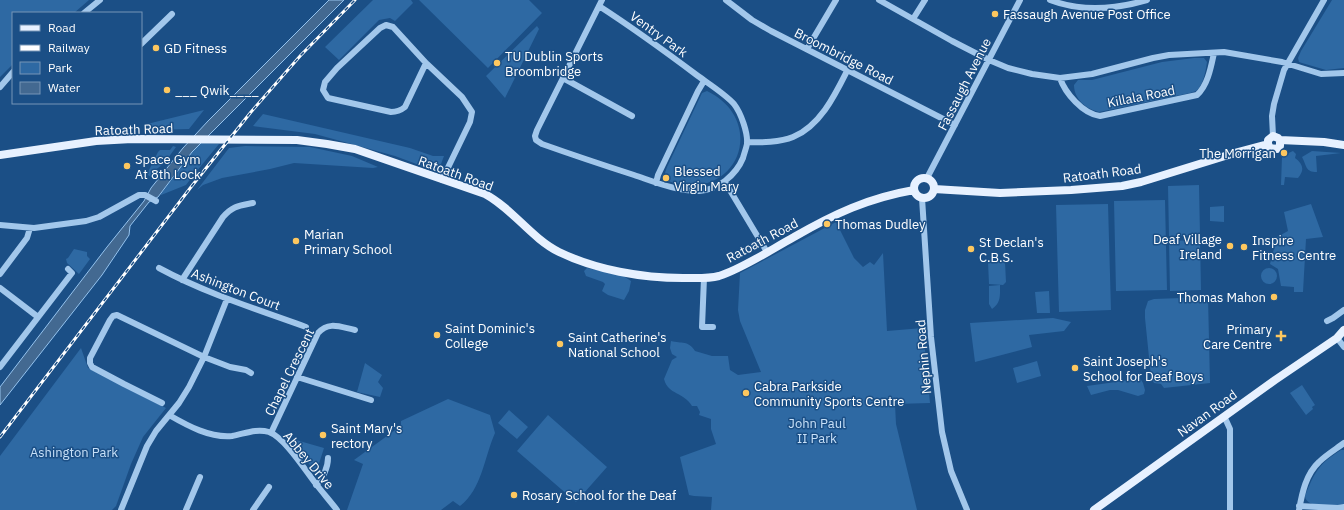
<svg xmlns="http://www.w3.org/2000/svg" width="1344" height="510" font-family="'IBM Plex Sans',sans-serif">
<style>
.green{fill:#2e69a3}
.water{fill:#436991;stroke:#95c3ee}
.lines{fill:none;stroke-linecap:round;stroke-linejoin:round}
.minor{stroke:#a2c7eb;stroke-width:6}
.major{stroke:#e7f1ff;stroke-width:8}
.rail-casing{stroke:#fff;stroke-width:3}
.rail{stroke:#1b4f86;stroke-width:1.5;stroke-dasharray:4.5;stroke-linecap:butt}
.poi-dot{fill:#fdc75f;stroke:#1b4f86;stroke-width:1.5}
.labels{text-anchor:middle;stroke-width:3;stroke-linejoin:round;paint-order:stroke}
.poi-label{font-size:13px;fill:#fff;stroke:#1b4f86;text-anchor:start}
.street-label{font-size:13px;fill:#fff;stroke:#1b4f86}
.park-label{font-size:13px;fill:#c7e0f8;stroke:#1b4f86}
</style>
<rect width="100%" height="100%" fill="#1b4f86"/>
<path class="green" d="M0 0H89L74 13H13V64L0 77Z
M373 0H411L413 3 395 21 390 18 379 20 339 60 325 47Z
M419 0H529L542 13 488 68Z
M1332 0H1344V68L1326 70 1302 63 1299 62 1298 58 1301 51Z
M537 26 539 29 505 98 486 76Z
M1194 58H1204L1207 62C1206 70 1203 86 1196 91 1194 92 1192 92 1190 93L1099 112C1086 109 1074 99 1074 85L1078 80H1092L1162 62Z
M707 91C769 121 738 205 668 181 663 176 665 173 667 167L702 93Z
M204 110 189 129 149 130 147 124Z
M263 114 410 148 433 156H444L438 172 395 156 315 134 253 126Z
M201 143 219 144 196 172 194 170 190 175 192 177 186 185 161 195V194L192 152Z
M173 146 176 147C170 155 163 167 154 170L153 176 151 177 148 175V172L158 152 160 150H170Z
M245 146 310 147 352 156 378 167 373 168 294 163 270 169 222 178 203 185 197 190 229 148Z
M1293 151 1296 154 1295 158C1303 164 1305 170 1298 178L1285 177 1284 185H1281L1282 156Z
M1312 151 1341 153 1316 156 1317 172C1305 172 1307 166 1302 157Z
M1199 185 1200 235 1169 236 1168 186Z
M1165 200 1167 290 1116 291 1114 201Z
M1108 204 1111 310 1059 312 1056 205Z
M1311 204 1323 237 1306 239 1303 292H1294V287L1281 286 1278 269 1270 264 1277 237 1288 231 1284 212Z
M1224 206V222L1210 221V207Z
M836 222 854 258 863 267 870 262 874 265 883 253 887 331 923 328 930 403 895 404 896 424 917 510H711L712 497 694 496 689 495 680 457 716 444 711 429V419L699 415 700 412 697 406H692C684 392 668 395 664 379L672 360 677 357 672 354 670 348 671 341C682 344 688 340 695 351L712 356H728L730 370 738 375 761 372 740 321 738 310 740 273Z
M1200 240 1201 290 1170 291 1169 241Z
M74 249 87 252V256L90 259 79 274 67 263 66 259 68 258Z
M988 262H1005L1006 282 1003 285 989 284Z
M1261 276a8 8 0 1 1 16 0a8 8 0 1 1-16 0Z
M587 268 622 275 631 281 629 291 624 300 608 295 602 291 605 284 603 282 586 276 584 271Z
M1000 285C1000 296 1001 303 992 309L989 304V286Z
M1049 291 1050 313H1037L1035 292Z
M1208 297 1210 383 1164 388 1161 384 1154 383 1151 377 1145 318V310L1148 301 1154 299Z
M1053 318 1071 322 1064 331 1029 335 1032 347 975 362 970 323Z
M81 348 88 368 166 408 143 437 131 464 116 506 112 510H0V456Z
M1037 361 1041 376 1017 383 1013 368Z
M365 363 382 375 378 382 383 388 380 397 357 392Z
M1136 375H1138L1143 383 1145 390 1144 394 1138 396 1118 390H1110L1091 395 1087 386 1137 379Z
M1302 385 1315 405 1312 407 1313 409 1306 415 1290 393Z
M448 399 490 415 495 433C484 458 482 489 460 506L453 501 441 510H347L363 464 354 460 398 428 401 425V421Z
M509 410 528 427 517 439 498 423Z
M548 415 607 467 576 502 517 451Z
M289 438 324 448 316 473Z
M1341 450H1344V504C1334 506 1306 509 1305 496 1315 471 1319 464 1341 450Z"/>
<path class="water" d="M329 0H344L192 152 158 197 149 202 130 226 129 235 102 275 0 405V387L107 247 144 201 151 188 183 148 208 121Z"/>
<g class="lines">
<path class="minor" d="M726 0 752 20 771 31 955 125
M879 0 952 41 989 60 1008 68 1032 74 1060 78 1092 74 1153 58 1169 55 1224 52 1282 62 1321 74 1344 73
M1050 0C1081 12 1116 9 1147 0
M599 6C633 28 666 52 698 76 709 84 725 94 734 104 741 113 748 133 747 144 746 149 744 154 743 158 736 175 718 190 699 191 676 191 655 182 634 175 603 165 573 155 542 144L536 140 535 136 537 130 602 0
M84 13 100 0
M913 19 925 0
M141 44 172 14
M807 49 836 0
M426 63 405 107C400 111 397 112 391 112L328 98 323 90 325 82 337 68 380 28 386 25 393 27 426 63 462 97 472 112 470 122 442 180
M563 78 632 116
M1060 78C1065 93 1083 114 1100 116L1197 95C1208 85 1211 67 1214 53
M0 87 13 72
M1273 136 1272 116 1274 104 1284 70 1324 0
M747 142C760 143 781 142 793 137 820 126 835 95 847 71
M927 178 1020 0
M725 182 767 252
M656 183 658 175 698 91 704 81
M922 198 931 337 942 432 951 471 967 510
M0 225 34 228 86 221 99 217 139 195H145L156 201
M159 268C205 293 256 309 306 327
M0 274 27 238 30 228
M704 278 702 327H713
M182 280 223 217C233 206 238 206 253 203
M0 288 38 317
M1327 321 1333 318 1344 310
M1337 338 1344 347
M0 367 72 273 68 269
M297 377 371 400
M162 403 124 384 92 367 90 363V358L110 320 113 316 117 315 204 357 230 367 246 370 251 373
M169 415C188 426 210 438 232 436 244 434 256 428 269 432 285 438 305 470 316 484 323 493 330 501 337 510
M1224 416 1230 429V510
M271 433 318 333C329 321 340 327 355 330
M316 485C323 479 328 467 328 458
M1299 506 1338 508 1344 507
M121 510 147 446 156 431 179 403 189 387 204 357 227 299
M186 510 200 477
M253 510 269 487
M1299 510C1302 493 1306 474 1319 462 1326 455 1336 449 1344 443"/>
<path class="major" d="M1268 144V140L1273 136 1278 138 1280 140 1324 142 1344 145
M1268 144 1270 148 1277 149 1280 146V140
M0 155 96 141 132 139 297 140 327 144 355 149 485 194C513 209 531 238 559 252 596 270 642 278 683 278 695 278 707 279 719 276 742 269 772 249 794 237 834 214 868 198 914 190
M914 188a10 10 0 1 1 20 0a10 10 0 1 1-20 0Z
M934 189 1000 193 1071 190 1122 186 1141 182 1238 152 1268 144
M1094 510 1275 380 1337 338 1344 330"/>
<g class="rail-casing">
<path id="rail" d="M0 437 191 187 251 112 301 55 355 0"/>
</g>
<use href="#rail" class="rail"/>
</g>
<g class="poi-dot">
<circle cx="995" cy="14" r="4"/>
<circle cx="156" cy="48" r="4"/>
<circle cx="497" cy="63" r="4"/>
<circle cx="167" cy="90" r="4"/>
<circle cx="1284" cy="153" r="4"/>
<circle cx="127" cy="166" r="4"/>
<circle cx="666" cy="178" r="4"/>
<circle cx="827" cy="224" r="4"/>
<circle cx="296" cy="241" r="4"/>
<circle cx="1230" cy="246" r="4"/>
<circle cx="1244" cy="247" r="4"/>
<circle cx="971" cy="249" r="4"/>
<circle cx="1274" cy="297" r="4"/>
<circle cx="437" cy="335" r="4"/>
<path d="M1279 330h4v4h4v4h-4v4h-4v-4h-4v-4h4z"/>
<circle cx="560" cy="344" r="4"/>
<circle cx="1075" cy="368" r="4"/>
<circle cx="746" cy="393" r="4"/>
<circle cx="323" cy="435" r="4"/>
<circle cx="514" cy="495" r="4"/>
</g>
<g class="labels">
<g class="poi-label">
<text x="1003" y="19">Fassaugh Avenue Post Office</text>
<text x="164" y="53">GD Fitness</text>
<text x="505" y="61">TU Dublin Sports<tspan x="505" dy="15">Broombridge</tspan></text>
<text x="175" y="95">___ Qwik____</text>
<text x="1276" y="158" text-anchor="end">The Morrigan</text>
<text x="135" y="164">Space Gym<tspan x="135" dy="15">At 8th Lock</tspan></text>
<text x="674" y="176">Blessed<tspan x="674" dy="15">Virgin Mary</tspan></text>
<text x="835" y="229">Thomas Dudley</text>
<text x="304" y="239">Marian<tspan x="304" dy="15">Primary School</tspan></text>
<text x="1222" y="244" text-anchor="end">Deaf Village<tspan x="1222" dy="15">Ireland</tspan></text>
<text x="1252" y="245">Inspire<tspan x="1252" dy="15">Fitness Centre</tspan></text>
<text x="979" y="247">St Declan's<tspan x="979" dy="15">C.B.S.</tspan></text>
<text x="1266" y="302" text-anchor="end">Thomas Mahon</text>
<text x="445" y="333">Saint Dominic's<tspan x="445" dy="15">College</tspan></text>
<text x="1272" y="334" text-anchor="end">Primary<tspan x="1272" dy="15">Care Centre</tspan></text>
<text x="568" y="342">Saint Catherine's<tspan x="568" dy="15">National School</tspan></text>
<text x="1083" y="366">Saint Joseph's<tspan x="1083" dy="15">School for Deaf Boys</tspan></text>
<text x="754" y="391">Cabra Parkside<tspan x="754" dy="15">Community Sports Centre</tspan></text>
<text x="331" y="433">Saint Mary's<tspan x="331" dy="15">rectory</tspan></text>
<text x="522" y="500">Rosary School for the Deaf</text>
</g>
<g class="street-label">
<text transform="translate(659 34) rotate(36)" y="5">Ventry Park</text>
<text transform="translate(844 56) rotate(27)" y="5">Broombridge Road</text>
<text transform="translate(964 84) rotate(-63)" y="5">Fassaugh Avenue</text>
<text transform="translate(1141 96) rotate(-11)" y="5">Killala Road</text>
<text transform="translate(134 129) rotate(-2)" y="5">Ratoath Road</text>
<text transform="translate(456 173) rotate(20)" y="5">Ratoath Road</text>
<text transform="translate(1102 173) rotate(-7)" y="5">Ratoath Road</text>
<text transform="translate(762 240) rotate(-28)" y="5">Ratoath Road</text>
<text transform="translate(236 289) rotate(21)" y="5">Ashington Court</text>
<text transform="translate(923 357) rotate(-95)" y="5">Nephin Road</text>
<text transform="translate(289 372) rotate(-64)" y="5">Chapel Crescent</text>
<text transform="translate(1207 413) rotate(-36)" y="5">Navan Road</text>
<text transform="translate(309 460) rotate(50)" y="5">Abbey Drive</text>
</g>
<g class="park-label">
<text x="817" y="428">John Paul<tspan x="817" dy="15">II Park</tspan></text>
<text x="74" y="457">Ashington Park</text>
</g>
</g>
<rect x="12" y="12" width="130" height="92" fill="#1b4f86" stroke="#7695b6"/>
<rect x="20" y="25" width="20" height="6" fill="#e7f1ff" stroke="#7695b6"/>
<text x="48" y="32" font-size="12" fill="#ffffff">Road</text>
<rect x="20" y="45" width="20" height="6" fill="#ffffff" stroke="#7695b6"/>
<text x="48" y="52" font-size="12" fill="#ffffff">Railway</text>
<rect x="20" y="62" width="20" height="12" fill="#2e69a3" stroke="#7695b6"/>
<text x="48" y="72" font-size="12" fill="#ffffff">Park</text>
<rect x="20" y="82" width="20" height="12" fill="#436991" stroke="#7695b6"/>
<text x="48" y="92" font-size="12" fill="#ffffff">Water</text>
</svg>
